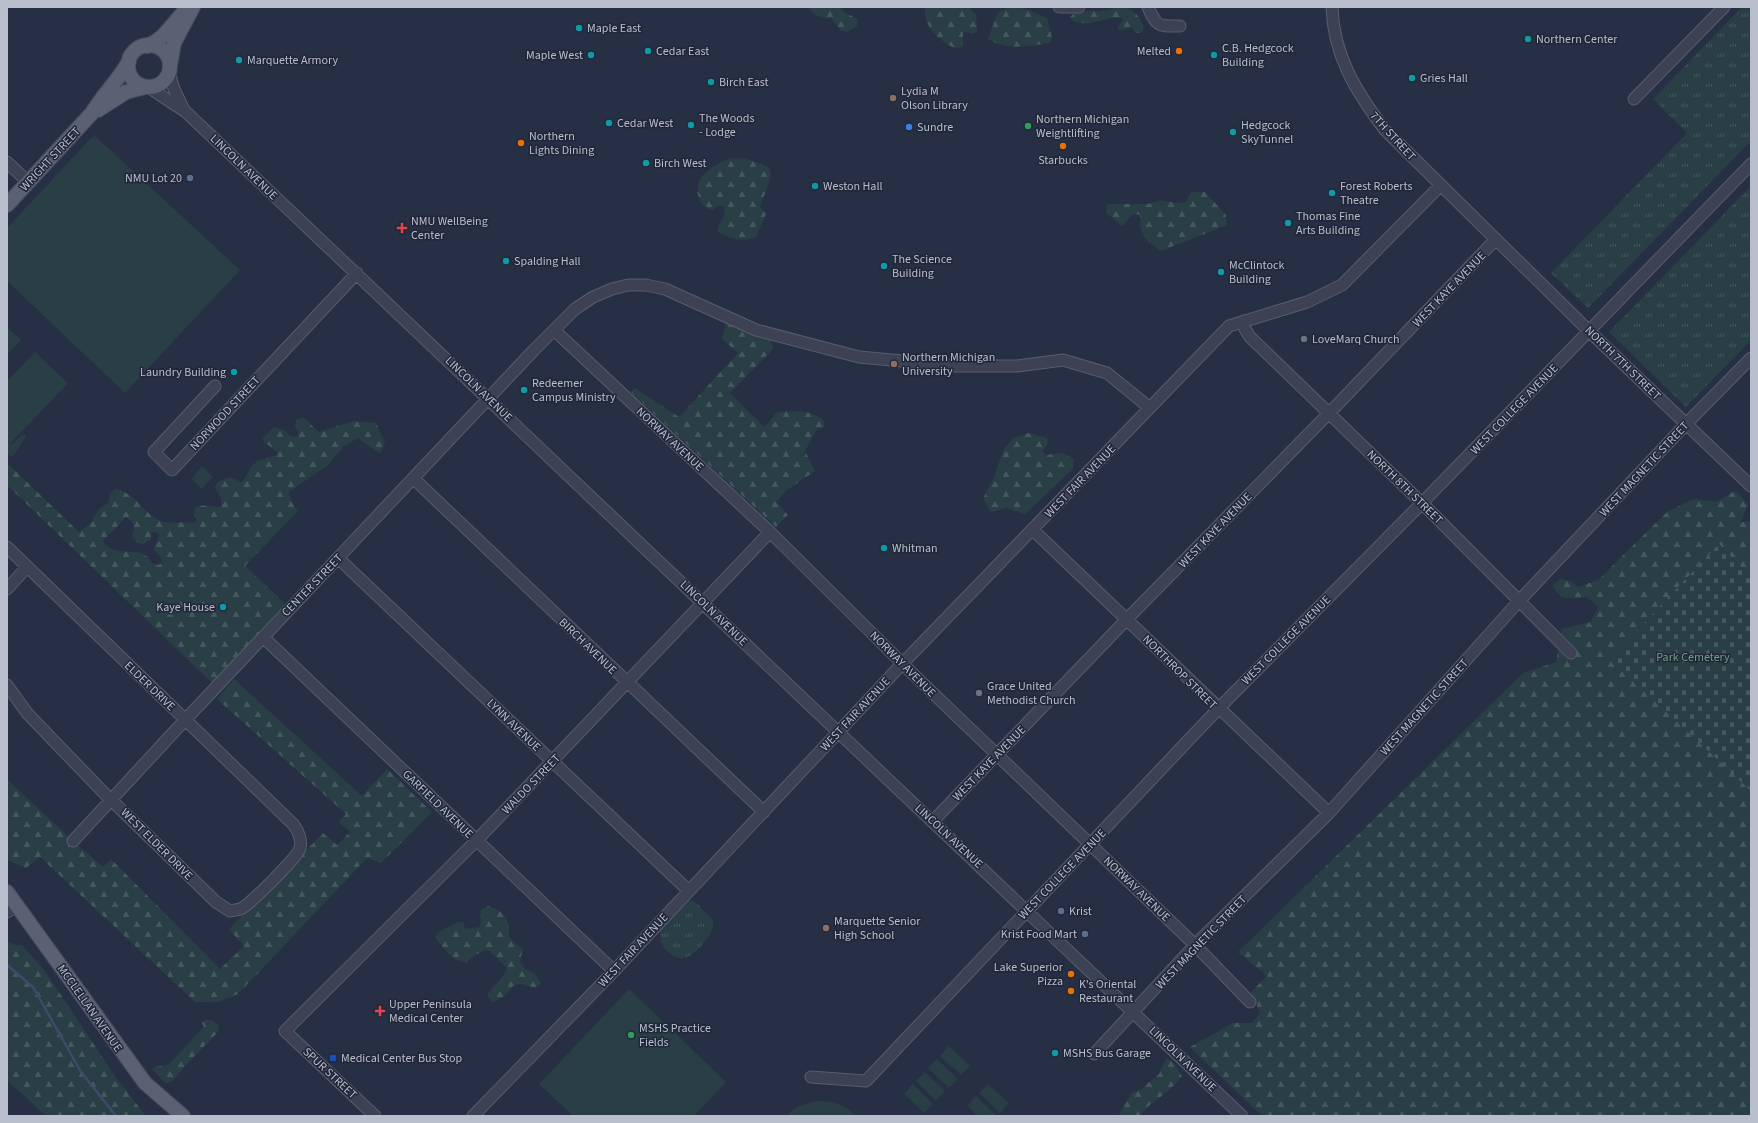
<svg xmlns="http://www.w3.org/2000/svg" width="1758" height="1123" font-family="'Source Sans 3',sans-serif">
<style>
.grass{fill:url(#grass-tufts)}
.forest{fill:url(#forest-firs);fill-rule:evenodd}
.cemetery{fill:url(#cemetery-stones)}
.pitch{fill:#293e45}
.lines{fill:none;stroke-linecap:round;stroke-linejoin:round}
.stream{stroke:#3d4a6d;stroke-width:2.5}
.minor-casing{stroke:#575d6e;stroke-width:13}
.major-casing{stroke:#454b5d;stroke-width:16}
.minor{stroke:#3c4253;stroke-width:11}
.major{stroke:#5a6173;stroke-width:14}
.culture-dot{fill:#0f9aa8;stroke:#202739;stroke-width:1.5}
.food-dot{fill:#e8710a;stroke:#202739;stroke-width:1.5}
.education-dot{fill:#8d6e63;stroke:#202739;stroke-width:1.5}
.leisure-dot{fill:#2e9e5b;stroke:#202739;stroke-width:1.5}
.shop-dot{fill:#3f7fe0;stroke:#202739;stroke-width:1.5}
.service-dot{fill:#5c6f8a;stroke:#202739;stroke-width:1.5}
.health-dot{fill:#e0444e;stroke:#202739;stroke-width:1.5}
.worship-dot{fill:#6b7280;stroke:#202739;stroke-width:1.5}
.transit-dot{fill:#1a4fb4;stroke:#202739;stroke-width:1.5}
.labels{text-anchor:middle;stroke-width:3;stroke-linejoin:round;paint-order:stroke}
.poi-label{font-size:12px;fill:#b9becd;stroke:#202739;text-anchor:start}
.street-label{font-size:12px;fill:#b9becd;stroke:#202739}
.park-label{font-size:12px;fill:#709e81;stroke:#202739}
</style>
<defs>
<pattern id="grass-tufts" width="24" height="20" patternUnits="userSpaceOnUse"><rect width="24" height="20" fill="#293e45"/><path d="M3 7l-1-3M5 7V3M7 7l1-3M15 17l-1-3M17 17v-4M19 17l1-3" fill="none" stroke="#46585f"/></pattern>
<pattern id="forest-firs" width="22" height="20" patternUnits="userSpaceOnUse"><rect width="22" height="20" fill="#293e45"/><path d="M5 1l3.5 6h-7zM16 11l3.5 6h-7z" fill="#46585f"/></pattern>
<pattern id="cemetery-stones" width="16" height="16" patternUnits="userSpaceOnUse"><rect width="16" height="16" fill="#293e45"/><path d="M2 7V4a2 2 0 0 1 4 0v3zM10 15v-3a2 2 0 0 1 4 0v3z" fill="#46585f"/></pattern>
</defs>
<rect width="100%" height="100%" fill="#272f44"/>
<path class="grass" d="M1742 7H1751V141L1588 308 1551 273 1687 133 1653 99Z
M1751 186V340L1686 407 1609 332Z
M688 900C695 900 700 907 705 912 708 915 712 917 713 921 716 933 695 956 684 958 676 959 670 954 665 949 660 942 659 936 661 928Z"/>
<path class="forest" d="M808 7H840C846 16 851 14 858 20L857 26 848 32 840 30 832 19C822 18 813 16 808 7Z
M925 7H968L976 14 977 32 972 34 963 31V46L956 49C939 40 923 28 925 7Z
M1010 7 1027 9 1047 18 1052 38 1050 43C1028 46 1008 51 988 39L998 12Z
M1125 7C1135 11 1142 18 1144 29L1141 33H1136L1131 27 1121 31 1117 28 1123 20 1122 18C1103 16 1091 29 1071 20L1070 17C1077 9 1089 11 1098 11 1107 11 1116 7 1125 7Z
M730 158C745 158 757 160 770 169L771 177 760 207 766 214 756 237C740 242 731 240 718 231 717 221 729 217 723 206H718L712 210C706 208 701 204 699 198 691 176 714 166 730 158Z
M1191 192H1205L1226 215 1227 225 1161 251C1144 239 1140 236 1140 215L1133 214 1122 226 1106 213 1108 204H1148L1160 200 1176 203 1185 202Z
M726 323 771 340 773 349 730 393 764 427 777 412C795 411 811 409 824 421V428L817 429 805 451 815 471 787 490 776 502 788 515 776 527 631 392 635 388 679 417 738 353 722 339Z
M303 417 319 432 353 421 376 423 385 442 380 454 358 438 344 446 328 465 289 492 291 501 298 511 245 566 289 607 213 684 7 485V463L79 532 91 523 97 511 109 502 110 493 116 489C137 494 143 514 161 521 167 524 183 521 192 523L197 521 194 515 195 508C204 503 212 507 221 507V498L215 488 217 482 230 477 241 482C246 478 247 474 250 468 255 460 267 458 276 455L277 452 263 441V438L274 427 284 430 292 437H297L299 433 295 427 296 420ZM126 517C135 524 135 527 132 537L138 543 143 544 150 540 152 532H155L159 535C158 541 154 544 154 550L161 558V563L158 565 152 563C142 542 112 561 103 540L115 529Z
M1029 433 1047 438 1048 444 1042 451 1046 455 1063 453 1074 459 1073 469 1025 514 1006 508 991 512 983 499 993 479 1004 449 1013 438Z
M22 435H25L26 437 12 457 7 454V442L11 445Z
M1734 491 1738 493 1748 505 1741 522 1751 521V578L1719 544 1610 659 1751 789V1116H1262L1190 1047 1233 1023H1252L1260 1013 1251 992 1267 976 1238 952 1523 673 1556 662 1562 629 1591 622 1598 606 1586 597 1574 599 1561 597 1552 586 1560 579 1571 581 1578 587 1598 580 1668 511 1695 499 1717 502Z
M234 679 362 796 387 769 432 812 381 863 367 858 238 994 219 1002H195L40 857 26 868 7 860V779L73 841 103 867 111 859 220 969 244 946 229 929 323 833 337 845 350 832 339 822 346 814 217 699Z
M488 906C500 909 507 915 509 928 509 930 508 933 509 935 511 941 518 945 523 948L520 962 525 969 534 973 541 984 536 988 520 984 513 986 506 995 493 1003 487 995C493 985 505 978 507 968L489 951 485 950 475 955 466 963C452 961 445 949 436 939L437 933 457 922H463L465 929 480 927 481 910Z
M7 942 15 945H22L45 971 115 1076 146 1116H46L7 1080Z
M205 1020H212L219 1026 218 1032 185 1066 173 1081 166 1084 153 1070 154 1067 168 1065 204 1027 202 1023Z
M1166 1058 1174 1063 1182 1076C1170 1094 1152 1100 1139 1116H1118L1132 1093 1141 1089 1159 1074Z"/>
<path class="cemetery" d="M1719 544 1751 578V791L1610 659Z"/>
<path class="pitch" d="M94 135 240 270 125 393 7 281V228Z
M7 327 21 340 7 355Z
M35 352 68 383 10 444 7 441V381Z
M202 466 213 477 202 489 191 479Z
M629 989 726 1082 694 1116H573L539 1084Z
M949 1046 970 1066 961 1075 940 1056Z
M937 1059 958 1079 949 1088 928 1068Z
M925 1072 945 1091 936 1101 916 1081Z
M913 1084 933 1104 924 1113 904 1094Z
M988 1084 1009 1103 1000 1113 979 1093Z
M976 1096 997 1116H978L967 1106Z
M816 1101C834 1101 843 1104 856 1116H786L797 1107Z"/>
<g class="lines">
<path class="stream" d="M7 965 33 987 81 1072 116 1116"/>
<g class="minor-casing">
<path id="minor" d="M1059 7H1079
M1148 7C1157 27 1158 26 1180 26
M1332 7C1333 55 1357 93 1385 130L1589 331 1751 486
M169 72 174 89 184 110
M148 87 186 112 1242 1116
M1634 99 1724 7
M7 162 28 182
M1244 321 1245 329 1250 337 1430 511 1571 653
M554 330 770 532 912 673 1195 945 1250 1002
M215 386 154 452 172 470 357 273
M413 478 764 812
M1033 530 1329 813
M7 547 294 825C298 831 302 840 300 848 298 857 251 903 242 908 239 910 234 910 230 911L216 902 104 793 27 713 7 685
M338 558 689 891
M7 589 27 567
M263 637 614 971
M933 821 1127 619 1336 406 1496 239
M73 841 185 720 534 350 575 309 593 297 612 289 628 285H646L665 289 756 330 859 357 956 366H1017L1063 360 1107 373 1150 408
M7 912 17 906
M1094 1054 1195 945 1329 813 1519 601 1686 424 1751 358
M811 1077 866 1081 1218 709 1422 503 1751 164
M375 1116 285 1031 476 841 770 532
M473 1116 614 971 902 664 1229 326 1307 302 1342 285 1441 185"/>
</g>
<g class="major-casing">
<path id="major" d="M128 66a21 21 0 1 1 42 0a21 21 0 1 1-42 0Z
M147 46C164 39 170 27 182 14
M170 65 174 43 193 7
M98 110 126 92 145 87
M7 205 92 113C103 94 119 80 129 61
M7 892 145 1083 183 1116"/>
</g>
<use href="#minor" class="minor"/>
<use href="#major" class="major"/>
</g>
<g class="culture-dot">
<circle cx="579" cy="28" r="4"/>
<circle cx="1528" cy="39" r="4"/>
<circle cx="648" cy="51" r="4"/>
<circle cx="591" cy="55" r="4"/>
<circle cx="1214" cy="55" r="4"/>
<circle cx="239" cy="60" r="4"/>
<circle cx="1412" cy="78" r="4"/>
<circle cx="711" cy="82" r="4"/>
<circle cx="609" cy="123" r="4"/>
<circle cx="691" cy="125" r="4"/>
<circle cx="1233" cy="132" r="4"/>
<circle cx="646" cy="163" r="4"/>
<circle cx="815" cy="186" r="4"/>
<circle cx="1332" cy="193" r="4"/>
<circle cx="1288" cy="223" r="4"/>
<circle cx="506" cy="261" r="4"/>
<circle cx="884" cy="266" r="4"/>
<circle cx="1221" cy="272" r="4"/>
<circle cx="234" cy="372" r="4"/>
<circle cx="524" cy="390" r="4"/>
<circle cx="884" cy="548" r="4"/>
<circle cx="223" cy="607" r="4"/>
<circle cx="1055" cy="1053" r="4"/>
</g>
<g class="food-dot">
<circle cx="1179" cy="51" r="4"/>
<circle cx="521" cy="143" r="4"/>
<circle cx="1063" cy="146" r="4"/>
<circle cx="1071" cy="974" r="4"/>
<circle cx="1071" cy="991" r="4"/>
</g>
<g class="education-dot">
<circle cx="893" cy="98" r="4"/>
<circle cx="894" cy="364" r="4"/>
<circle cx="826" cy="928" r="4"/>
</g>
<g class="leisure-dot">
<circle cx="1028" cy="126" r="4"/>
<circle cx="631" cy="1035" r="4"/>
</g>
<circle class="shop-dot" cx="909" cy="127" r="4"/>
<g class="service-dot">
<circle cx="190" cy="178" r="4"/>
<circle cx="1061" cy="911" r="4"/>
<circle cx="1085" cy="934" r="4"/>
</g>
<g class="health-dot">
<path d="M400 222h4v4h4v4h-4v4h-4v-4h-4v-4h4z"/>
<path d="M378 1005h4v4h4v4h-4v4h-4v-4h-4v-4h4z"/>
</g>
<g class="worship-dot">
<circle cx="1304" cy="339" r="4"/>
<circle cx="979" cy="693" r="4"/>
</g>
<rect class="transit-dot" x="329" y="1054" width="8" height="8" rx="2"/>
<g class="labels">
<g class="poi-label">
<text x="587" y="32">Maple East</text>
<text x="1536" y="43">Northern Center</text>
<text x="1222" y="52">C.B. Hedgcock<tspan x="1222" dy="14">Building</tspan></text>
<text x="656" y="55">Cedar East</text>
<text x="1171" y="55" text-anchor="end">Melted</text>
<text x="583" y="59" text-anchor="end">Maple West</text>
<text x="247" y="64">Marquette Armory</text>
<text x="1420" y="82">Gries Hall</text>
<text x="719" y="86">Birch East</text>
<text x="901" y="95">Lydia M<tspan x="901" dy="14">Olson Library</tspan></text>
<text x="699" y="122">The Woods<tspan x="699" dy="14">- Lodge</tspan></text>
<text x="1036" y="123">Northern Michigan<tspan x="1036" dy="14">Weightlifting</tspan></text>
<text x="617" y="127">Cedar West</text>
<text x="1241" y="129">Hedgcock<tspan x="1241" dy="14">SkyTunnel</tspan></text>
<text x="917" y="131">Sundre</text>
<text x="529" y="140">Northern<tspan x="529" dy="14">Lights Dining</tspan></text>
<text x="1063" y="164" text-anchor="middle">Starbucks</text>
<text x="654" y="167">Birch West</text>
<text x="182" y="182" text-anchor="end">NMU Lot 20</text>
<text x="823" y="190">Weston Hall</text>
<text x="1340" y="190">Forest Roberts<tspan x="1340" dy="14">Theatre</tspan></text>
<text x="1296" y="220">Thomas Fine<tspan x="1296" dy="14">Arts Building</tspan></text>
<text x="411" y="225">NMU WellBeing<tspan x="411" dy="14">Center</tspan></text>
<text x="892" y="263">The Science<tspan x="892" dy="14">Building</tspan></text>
<text x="514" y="265">Spalding Hall</text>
<text x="1229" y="269">McClintock<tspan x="1229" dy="14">Building</tspan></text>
<text x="1312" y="343">LoveMarq Church</text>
<text x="902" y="361">Northern Michigan<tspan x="902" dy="14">University</tspan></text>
<text x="226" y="376" text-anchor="end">Laundry Building</text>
<text x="532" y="387">Redeemer<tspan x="532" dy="14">Campus Ministry</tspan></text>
<text x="892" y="552">Whitman</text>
<text x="215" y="611" text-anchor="end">Kaye House</text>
<text x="987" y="690">Grace United<tspan x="987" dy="14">Methodist Church</tspan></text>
<text x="1069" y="915">Krist</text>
<text x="834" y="925">Marquette Senior<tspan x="834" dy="14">High School</tspan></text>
<text x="1077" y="938" text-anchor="end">Krist Food Mart</text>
<text x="1063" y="971" text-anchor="end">Lake Superior<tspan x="1063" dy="14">Pizza</tspan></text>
<text x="1079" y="988">K's Oriental<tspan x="1079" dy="14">Restaurant</tspan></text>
<text x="389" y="1008">Upper Peninsula<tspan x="389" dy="14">Medical Center</tspan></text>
<text x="639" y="1032">MSHS Practice<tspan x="639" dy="14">Fields</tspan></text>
<text x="1063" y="1057">MSHS Bus Garage</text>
<text x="341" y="1062">Medical Center Bus Stop</text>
</g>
<g class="street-label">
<text transform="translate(1393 136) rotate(48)" y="4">7TH STREET</text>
<text transform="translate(50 159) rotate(-47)" y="4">WRIGHT STREET</text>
<text transform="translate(244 167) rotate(44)" y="4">LINCOLN AVENUE</text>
<text transform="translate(1449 289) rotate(-46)" y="4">WEST KAYE AVENUE</text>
<text transform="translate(1623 363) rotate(44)" y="4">NORTH 7TH STREET</text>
<text transform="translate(479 389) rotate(44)" y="4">LINCOLN AVENUE</text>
<text transform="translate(1514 409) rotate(-46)" y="4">WEST COLLEGE AVENUE</text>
<text transform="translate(225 413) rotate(-47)" y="4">NORWOOD STREET</text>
<text transform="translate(670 439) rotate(43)" y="4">NORWAY AVENUE</text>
<text transform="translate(1644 469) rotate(-47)" y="4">WEST MAGNETIC STREET</text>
<text transform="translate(1080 481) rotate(-46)" y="4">WEST FAIR AVENUE</text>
<text transform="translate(1405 487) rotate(44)" y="4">NORTH 8TH STREET</text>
<text transform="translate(1215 530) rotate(-46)" y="4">WEST KAYE AVENUE</text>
<text transform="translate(312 585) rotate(-46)" y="4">CENTER STREET</text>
<text transform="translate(714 613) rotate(44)" y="4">LINCOLN AVENUE</text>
<text transform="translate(1286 640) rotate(-45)" y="4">WEST COLLEGE AVENUE</text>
<text transform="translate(588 646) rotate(44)" y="4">BIRCH AVENUE</text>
<text transform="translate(903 664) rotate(45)" y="4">NORWAY AVENUE</text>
<text transform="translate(1180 672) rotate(45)" y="4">NORTHROP STREET</text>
<text transform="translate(150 686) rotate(44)" y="4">ELDER DRIVE</text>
<text transform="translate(1424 707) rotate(-48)" y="4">WEST MAGNETIC STREET</text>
<text transform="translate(855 714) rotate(-47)" y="4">WEST FAIR AVENUE</text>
<text transform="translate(514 725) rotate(44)" y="4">LYNN AVENUE</text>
<text transform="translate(989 763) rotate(-46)" y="4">WEST KAYE AVENUE</text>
<text transform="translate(531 784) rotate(-46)" y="4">WALDO STREET</text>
<text transform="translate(438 804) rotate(44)" y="4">GARFIELD AVENUE</text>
<text transform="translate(949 836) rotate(43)" y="4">LINCOLN AVENUE</text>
<text transform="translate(157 844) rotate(45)" y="4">WEST ELDER DRIVE</text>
<text transform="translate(1062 874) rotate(-46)" y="4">WEST COLLEGE AVENUE</text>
<text transform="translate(1137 889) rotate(44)" y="4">NORWAY AVENUE</text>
<text transform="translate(1201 942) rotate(-46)" y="4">WEST MAGNETIC STREET</text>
<text transform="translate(633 950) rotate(-47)" y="4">WEST FAIR AVENUE</text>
<text transform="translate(90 1008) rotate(55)" y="4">MCCLELLAN AVENUE</text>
<text transform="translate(1183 1059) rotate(44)" y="4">LINCOLN AVENUE</text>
<text transform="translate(330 1073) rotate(43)" y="4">SPUR STREET</text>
</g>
<g class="park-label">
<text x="1693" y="661">Park Cemetery</text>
</g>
</g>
<rect width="1758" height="1123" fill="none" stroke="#b9becd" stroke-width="16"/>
</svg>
